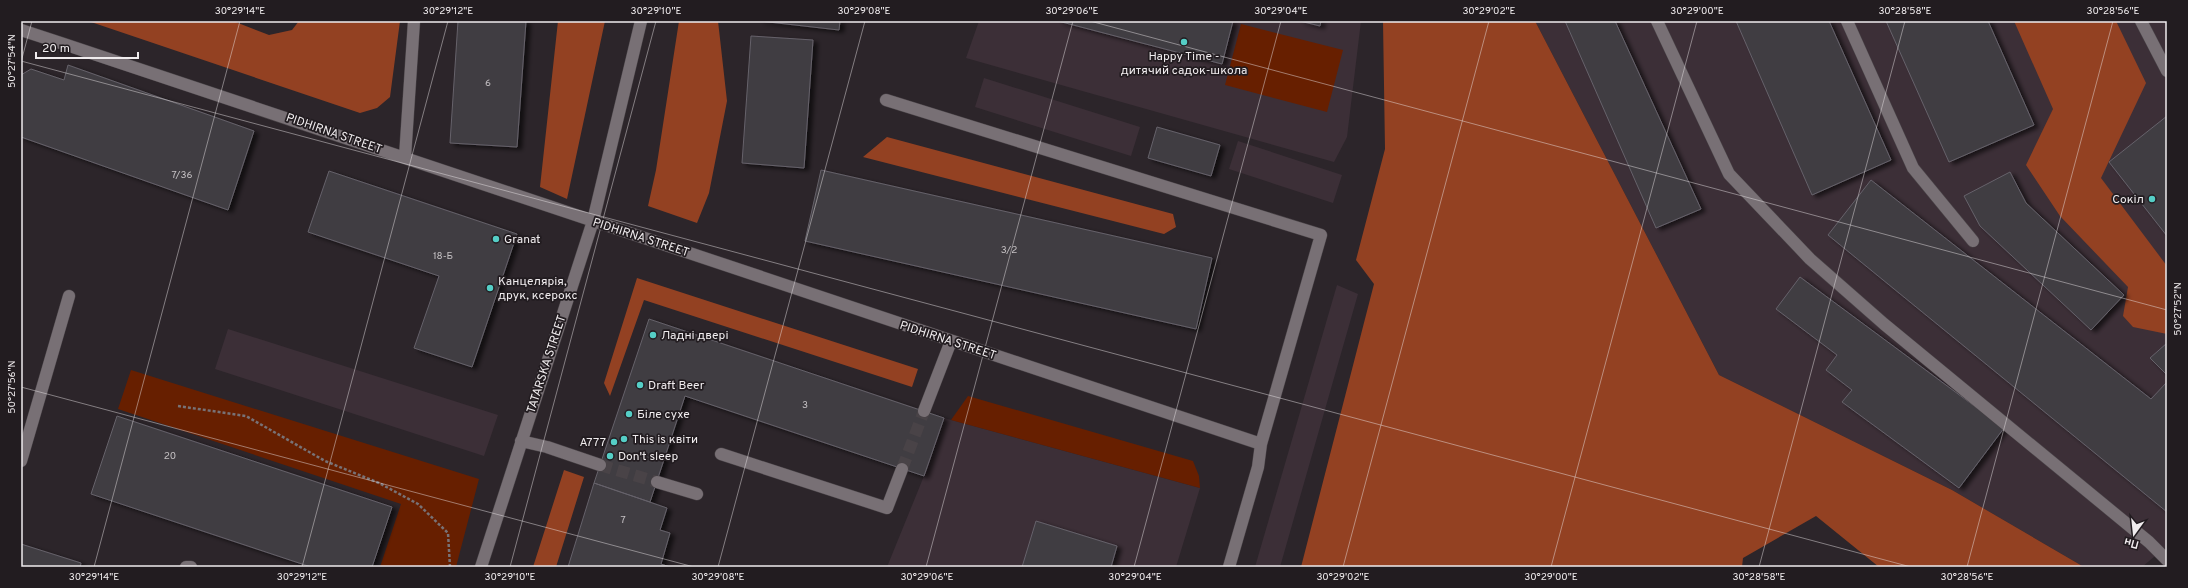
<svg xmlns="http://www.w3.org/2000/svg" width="2188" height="588" font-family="Overpass,sans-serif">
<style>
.built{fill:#3c2f37}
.green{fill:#671f00}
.forest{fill:#934122}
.building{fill:#3f3c43;stroke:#66626a;filter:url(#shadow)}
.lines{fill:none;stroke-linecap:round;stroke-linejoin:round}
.minor-tunnel{stroke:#494347;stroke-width:12;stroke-dasharray:12 6;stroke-linecap:butt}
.minor-casing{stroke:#494347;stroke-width:13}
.path{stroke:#787276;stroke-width:2.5;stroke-dasharray:3 2;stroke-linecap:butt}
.minor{stroke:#787075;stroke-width:12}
.ticks{fill:none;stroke:#f0ecee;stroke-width:1;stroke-opacity:0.45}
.poi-dot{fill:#55cec6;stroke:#221c20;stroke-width:1.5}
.labels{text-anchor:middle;stroke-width:3.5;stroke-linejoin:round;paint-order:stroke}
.number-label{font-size:10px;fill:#c4c0c3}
.poi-label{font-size:12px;fill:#f0ecee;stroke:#221c20;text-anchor:start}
.street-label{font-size:12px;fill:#f0ecee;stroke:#221c20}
.neatline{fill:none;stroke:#f0ecee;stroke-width:1.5}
.ticks-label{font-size:10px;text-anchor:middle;fill:#f0ecee}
</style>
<defs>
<filter id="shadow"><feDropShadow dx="4.5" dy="2.5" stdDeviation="2" flood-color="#0009"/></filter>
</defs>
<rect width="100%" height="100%" fill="#2c252a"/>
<path class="built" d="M979 21H1361L1347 137 1334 162 966 58Z
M1535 21H2167V546L2142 567H2084L1952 490 1719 375Z
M984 78 1140 127 1131 156 975 107Z
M1238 141 1342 175 1333 203 1229 169Z
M1337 285 1358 294 1280 567H1255Z
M228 329 498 415 484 456 215 369Z
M944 418 1200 488 1176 567H887L924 476Z"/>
<path class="green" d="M1241 24 1343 50 1327 112 1225 85Z
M131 370 479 479 456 567H380L401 504 118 409Z
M968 396 1193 461 1199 476 1200 488 951 420Z"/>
<path class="forest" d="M88 21H233L269 35 292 30 299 21H400L390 97 377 108 360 113Z
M558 21H605L567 199 540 187Z
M679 21H718L727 101 709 193 697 223 648 206 656 170Z
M1383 21H1535L1719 375 1952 490 2084 567H1879L1816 516 1743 558 1742 567H1301L1374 284 1356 260 1385 149Z
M2014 21H2116L2146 83 2101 178 2167 266V334L2133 327 2123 316 2128 287 2060 216 2026 165 2053 109Z
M887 137 1173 214 1176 227 1164 234 863 157Z
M637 278 918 369 912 387 644 300 610 396 604 383Z
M564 470 584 477 556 567H533Z"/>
<path class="building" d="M458 21H526L517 147 450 143Z
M760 21H840L839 30Z
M1058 21H1233L1222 64Z
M1300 21H1321L1320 26Z
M1565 21H1615L1701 209 1656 228Z
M1736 21H1829L1891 160 1812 195Z
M1886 21H1988L2034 125 1949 162Z
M751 36 813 40 804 168 742 163Z
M68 65 254 131 228 210 21 137V75L31 69 64 80Z
M2167 116V236L2109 162Z
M1157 127 1220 145 1211 176 1148 158Z
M821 170 1212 258 1196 329 805 241Z
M329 171 517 234 472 367 414 348 439 276 308 232Z
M2010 172 2026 203 2124 295 2091 330 1980 226 1964 196Z
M1871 180 2151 399 2167 382V512L1828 235Z
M1800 277 2004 428 1959 488 1842 402 1852 390 1826 370 1837 355 1776 309Z
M649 319 944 418 924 476 685 396 650 502 594 483Z
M2167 343V375L2150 358Z
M117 416 392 507 372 567H311L91 494Z
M594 483 667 508 660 530 670 533 661 564 670 567H568Z
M1036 521 1117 546 1111 567H1022Z
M21 544 81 563 80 567H21Z"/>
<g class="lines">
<path class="minor-tunnel" d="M600 465 657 482
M902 469 924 411"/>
<g class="minor-casing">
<path id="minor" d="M1657 21 1729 174 1810 259 1884 324 2149 542 2167 560
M1847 21 1913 168 1973 241
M2141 21 2167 71
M21 30C435 165 847 306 1261 444
M886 100 1321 235 1261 444 1258 467 1229 567
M405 157 414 21
M924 411 951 341
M521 441 547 447 600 465
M721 454 887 508 902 469
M21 461 69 296
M657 482 697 494
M186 567H191
M481 567 593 221 641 21"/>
</g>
<path class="path" d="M178 406 246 416 325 461 379 483 418 504 448 533 450 567"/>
<use href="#minor" class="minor"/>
</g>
<path class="ticks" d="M1090 21 2167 310M21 61 1911 567M21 62 32 21M21 387 694 567M94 567 240 21M302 567 448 21M510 567 656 21M718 567 865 21M926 567 1073 21M1134 567 1281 21M1343 567 1489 21M1551 567 1697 21M1759 567 1905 21M1967 567 2113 21"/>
<g class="poi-dot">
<circle cx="1184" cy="42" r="4"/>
<circle cx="2152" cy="199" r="4"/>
<circle cx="496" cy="239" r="4"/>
<circle cx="490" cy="288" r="4"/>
<circle cx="653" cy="335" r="4"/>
<circle cx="640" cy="385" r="4"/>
<circle cx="629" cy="414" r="4"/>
<circle cx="624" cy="439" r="4"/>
<circle cx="614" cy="442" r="4"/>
<circle cx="610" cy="456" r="4"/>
</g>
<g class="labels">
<g class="number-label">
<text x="488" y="86">6</text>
<text x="182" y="178">7/36</text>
<text x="1009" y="253">3/2</text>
<text x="443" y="259">18-Б</text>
<text x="805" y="408">3</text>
<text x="170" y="459">20</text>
<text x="623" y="523">7</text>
</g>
<g class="poi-label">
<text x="1184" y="60" text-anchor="middle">Happy Time -<tspan x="1184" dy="14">дитячий садок-школа</tspan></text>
<text x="2144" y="203" text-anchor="end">Сокіл</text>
<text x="504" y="243">Granat</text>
<text x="498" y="285">Канцелярія,<tspan x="498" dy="14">друк, ксерокс</tspan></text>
<text x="661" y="339">Ладні двері</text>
<text x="648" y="389">Draft Beer</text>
<text x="637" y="418">Біле сухе</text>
<text x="632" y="443">This is квіти</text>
<text x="606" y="446" text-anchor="end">A777</text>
<text x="618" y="460">Don't sleep</text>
</g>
<g class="street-label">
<text transform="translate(334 133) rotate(19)" y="4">PIDHIRNA STREET</text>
<text transform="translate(641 237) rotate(18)" y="4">PIDHIRNA STREET</text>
<text transform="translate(948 340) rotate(18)" y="4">PIDHIRNA STREET</text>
<text transform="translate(546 364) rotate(-72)" y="4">TATARSKA STREET</text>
</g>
</g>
<rect width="2188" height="588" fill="none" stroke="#221c20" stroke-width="44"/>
<g transform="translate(2134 534) rotate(195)" stroke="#221c20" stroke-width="3" paint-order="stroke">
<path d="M0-3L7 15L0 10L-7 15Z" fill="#f0ecee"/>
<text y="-6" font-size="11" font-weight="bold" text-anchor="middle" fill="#f0ecee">Пн</text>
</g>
<path d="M36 52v6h102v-6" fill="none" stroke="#f0ecee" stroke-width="2"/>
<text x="42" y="52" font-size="12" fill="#f0ecee" stroke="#221c20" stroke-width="3" paint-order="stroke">20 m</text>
<rect x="22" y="22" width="2144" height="544" class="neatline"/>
<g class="ticks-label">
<text x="240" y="14">30°29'14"E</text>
<text x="448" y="14">30°29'12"E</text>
<text x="656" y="14">30°29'10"E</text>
<text x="864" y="14">30°29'08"E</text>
<text x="1072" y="14">30°29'06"E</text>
<text x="1281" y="14">30°29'04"E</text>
<text x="1489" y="14">30°29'02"E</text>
<text x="1697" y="14">30°29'00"E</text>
<text x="1905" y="14">30°28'58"E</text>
<text x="2113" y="14">30°28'56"E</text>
<text transform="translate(11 61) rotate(-90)" y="4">50°27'54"N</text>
<text transform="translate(2177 309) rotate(-90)" y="4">50°27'52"N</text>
<text transform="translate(11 387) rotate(-90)" y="4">50°27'56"N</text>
<text x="94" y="580">30°29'14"E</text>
<text x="302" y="580">30°29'12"E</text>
<text x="510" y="580">30°29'10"E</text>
<text x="718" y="580">30°29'08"E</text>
<text x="927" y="580">30°29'06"E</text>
<text x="1135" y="580">30°29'04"E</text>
<text x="1343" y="580">30°29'02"E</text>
<text x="1551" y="580">30°29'00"E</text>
<text x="1759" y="580">30°28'58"E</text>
<text x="1967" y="580">30°28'56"E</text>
</g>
</svg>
